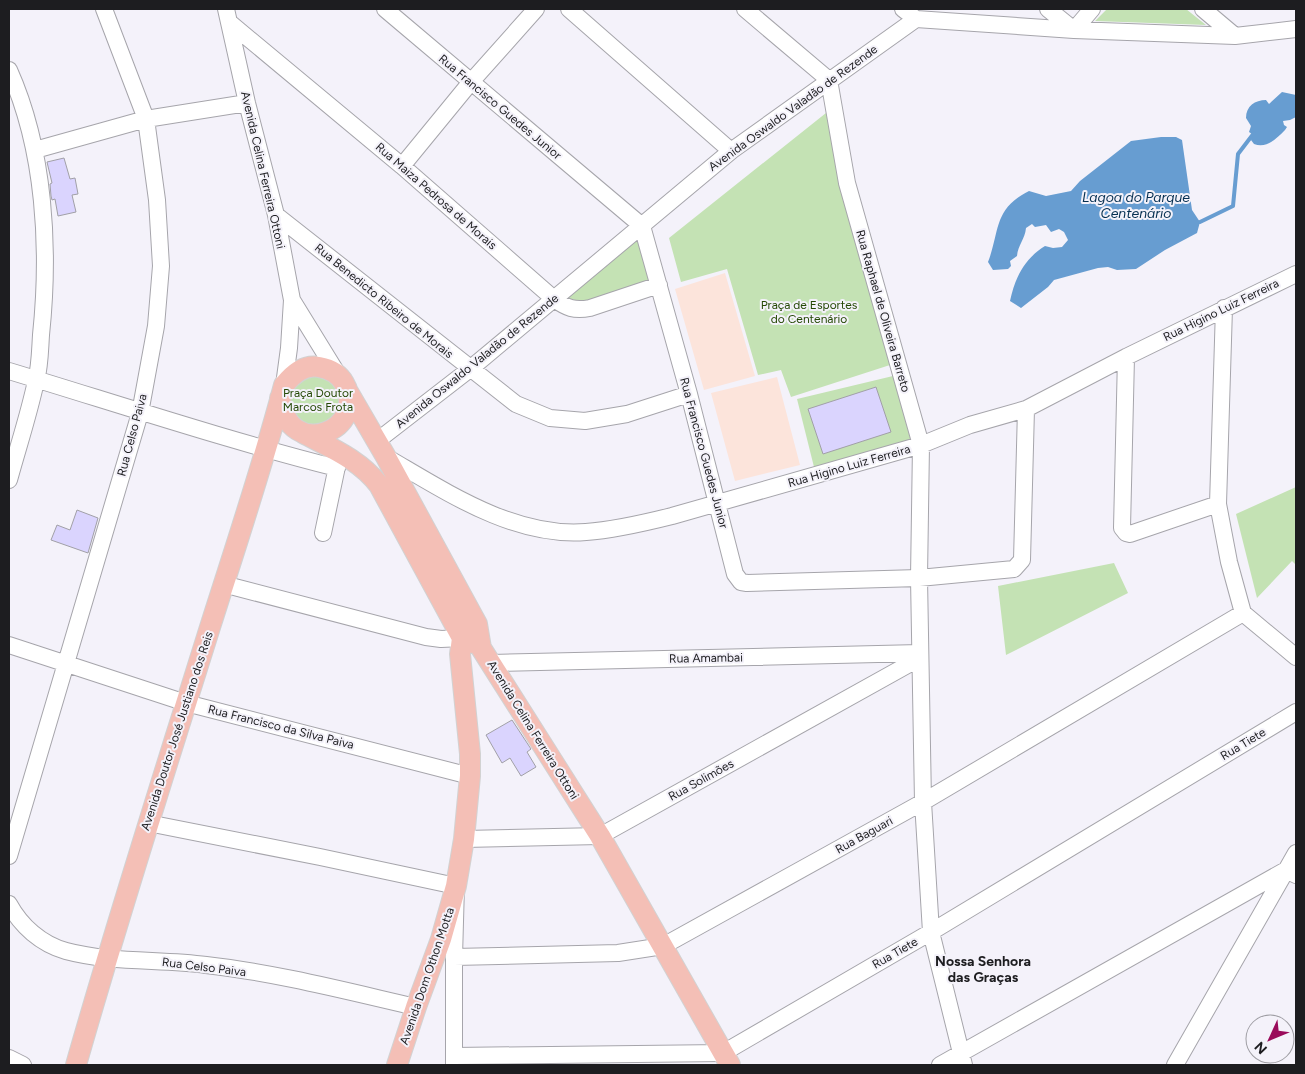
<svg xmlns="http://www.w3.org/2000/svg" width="1305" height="1074" font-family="Figtree,sans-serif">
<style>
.education{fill:#fce4db}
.green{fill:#c4e2b4}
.water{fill:#679dd1}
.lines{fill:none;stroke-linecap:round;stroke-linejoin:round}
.stream{stroke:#679dd1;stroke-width:4}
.building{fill:#dad4fe;stroke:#a1a0a7}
.minor-casing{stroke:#a6a5ab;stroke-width:18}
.major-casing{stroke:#d2d2d2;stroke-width:22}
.minor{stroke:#fff;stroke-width:16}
.major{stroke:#f4bfb6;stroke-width:20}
.labels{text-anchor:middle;stroke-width:4;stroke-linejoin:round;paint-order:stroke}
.street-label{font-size:12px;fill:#1d1d20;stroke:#f4f2fa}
.park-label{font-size:12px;fill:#254905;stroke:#f4f2fa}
.water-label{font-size:14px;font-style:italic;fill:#052f51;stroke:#f4f2fa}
.neighbourhood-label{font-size:14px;font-weight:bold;fill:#1d1d20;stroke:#f4f2fa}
</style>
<rect width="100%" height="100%" fill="#f4f2fa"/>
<path class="education" d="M725 273 755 376 704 390 675 289Z
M777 377 800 465 735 481 711 393Z"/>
<path class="green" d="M1107 9H1186L1206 25 1095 21Z
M826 113 853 230 890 365 791 397 781 370 758 375 727 269 681 282 669 238Z
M638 232 653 284 587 302 558 297Z
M318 372 348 395 331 425 306 426 289 408 291 391 307 374Z
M893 376 911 441 814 467 797 399Z
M1296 487V565L1292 561 1257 598 1236 514Z
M1114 563 1128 593 1006 655 998 586Z"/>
<path class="water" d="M1282 92 1296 95V117L1290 120 1283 121 1284 125 1287 127 1285 130C1277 138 1267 149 1254 144L1251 140 1252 134 1249 132 1251 126 1246 118C1246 106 1255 100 1266 100L1269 104Z
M1161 137H1176L1182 140 1192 210 1200 222 1197 233 1165 250 1136 269 1117 270 1108 267 1098 268 1054 280 1048 287 1021 308 1010 301C1015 278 1024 259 1045 246L1053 248 1062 247 1068 240 1064 232 1059 229 1051 232 1046 225 1035 227 1032 224 1026 228C1025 239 1018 245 1017 256L1010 261 1011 266 1008 269 993 270 988 262C1000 231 993 209 1029 191L1046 196 1071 191 1080 181 1131 141Z"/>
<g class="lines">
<path class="stream" d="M1200 222 1233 206 1238 154 1254 133"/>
</g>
<path class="building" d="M64 158 70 179 75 178 78 194 72 195 76 212 58 216 55 199 52 200 51 196 50 184 52 183 47 162Z
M876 387 891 432 823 454 808 409Z
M77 510 98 518 88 553 51 540 57 525 70 530Z
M512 720 531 749 527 752 536 767 521 776 510 758 502 763 486 735Z"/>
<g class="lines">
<g class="minor-casing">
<path id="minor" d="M226 9 247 103 276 215 292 300 340 378
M385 9 642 226 689 394 735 574 741 582 747 583 919 578 1014 569 1022 560 1026 409
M569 9 731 151
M745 9 829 80 847 183 921 445 919 578 923 802 931 932 964 1065
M903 9 916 19
M1048 9 1074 30 1092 9
M1203 9 1235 36
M230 23 402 166 554 299C567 308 574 311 590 308L659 285
M9 70C45 150 50 249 41 335 40 350 40 366 36 381 29 414 18 447 9 480
M35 150 146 119 247 103
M402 166 470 83 536 9
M276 215 516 404 550 418 585 421 627 414 689 394
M1224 308 1218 504 1229 562 1243 613 1296 657
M1126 357 1122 528 1126 533 1130 534 1218 504
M9 371C118 404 226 440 337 468
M284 385 289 348 292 300
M377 441 470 369 731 151 916 19 1074 30 1235 36 1296 29
M386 457C445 491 514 538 586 532 615 530 644 523 672 516L921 445 970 425 1026 409 1126 357 1296 274
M323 533 339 457
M223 584 426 637 441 639 462 638
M9 645 186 703 470 776
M492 663 920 653
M148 823 320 857 456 886 454 957V1065
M464 839 600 836 920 658
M9 856 140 413 156 326 161 266 157 200 146 119 104 9
M9 904C21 926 41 944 66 951 111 963 160 959 206 965 277 973 346 991 416 1007
M454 957 618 953 663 946 923 802 1243 613
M454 1056 723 1053 931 932 1296 712
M9 1058 23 1065
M940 1065 1286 870 1296 875
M1175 1065 1296 853"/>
</g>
<g class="major-casing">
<path id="major" d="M347 390 386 457 477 624 481 648 600 836 730 1065
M303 433C331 448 360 460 379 485L462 638 473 643
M76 1065C118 917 165 771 211 624 236 545 263 465 284 385 293 374 304 364 319 367 330 369 339 374 344 383 370 429 289 464 280 398
M397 1065 416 1007 441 939 456 886 464 839 470 776V754L460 654 462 638 477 624"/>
</g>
<use href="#minor" class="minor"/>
<use href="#major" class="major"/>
</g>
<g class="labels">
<g class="street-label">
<text transform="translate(500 107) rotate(40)" y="4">Rua Francisco Guedes Junior</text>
<text transform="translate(793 108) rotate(-36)" y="4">Avenida Oswaldo Valadão de Rezende</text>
<text transform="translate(263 170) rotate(77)" y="4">Avenida Celina Ferreira Ottoni</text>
<text transform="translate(436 196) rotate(41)" y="4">Rua Maiza Pedrosa de Morais</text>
<text transform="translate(384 301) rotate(39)" y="4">Rua Benedicto Ribeiro de Morais</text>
<text transform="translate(1221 310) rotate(-26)" y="4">Rua Higino Luiz Ferreira</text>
<text transform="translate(883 311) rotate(74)" y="4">Rua Raphael de Oliveira Barreto</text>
<text transform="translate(477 361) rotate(-39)" y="4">Avenida Oswaldo Valadão de Rezende</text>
<text transform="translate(132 435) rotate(-75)" y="4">Rua Celso Paiva</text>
<text transform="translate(704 453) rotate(75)" y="4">Rua Francisco Guedes Junior</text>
<text transform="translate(849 466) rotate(-16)" y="4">Rua Higino Luiz Ferreira</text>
<text transform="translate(706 658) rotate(-1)" y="4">Rua Amambai</text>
<text transform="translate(281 727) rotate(14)" y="4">Rua Francisco da Silva Paiva</text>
<text transform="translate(533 730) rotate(58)" y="4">Avenida Celina Ferreira Ottoni</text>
<text transform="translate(177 731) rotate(-72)" y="4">Avenida Doutor José Justiano dos Reis</text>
<text transform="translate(1243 744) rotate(-31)" y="4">Rua Tiete</text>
<text transform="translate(701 780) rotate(-29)" y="4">Rua Solimões</text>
<text transform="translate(864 835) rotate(-29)" y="4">Rua Baguari</text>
<text transform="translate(895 953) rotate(-30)" y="4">Rua Tiete</text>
<text transform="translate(204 967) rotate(7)" y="4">Rua Celso Paiva</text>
<text transform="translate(427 976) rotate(-71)" y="4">Avenida Dom Othon Motta</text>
</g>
<g class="park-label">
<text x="809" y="309">Praça de Esportes<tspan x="809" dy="14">do Centenário</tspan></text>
<text x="318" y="397">Praça Doutor<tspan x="318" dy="14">Marcos Frota</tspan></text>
</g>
<g class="water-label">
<text x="1136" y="202">Lagoa do Parque<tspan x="1136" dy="16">Centenário</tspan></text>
</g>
<g class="neighbourhood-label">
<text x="983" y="966">Nossa Senhora<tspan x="983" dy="16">das Graças</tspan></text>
</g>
</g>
<rect width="1305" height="1074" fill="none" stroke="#1d1d20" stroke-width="20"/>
<g transform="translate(1270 1039) rotate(226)"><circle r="24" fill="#f4f2fa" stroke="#9e9da3"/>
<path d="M0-4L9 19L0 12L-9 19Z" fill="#9a0b5b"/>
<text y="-8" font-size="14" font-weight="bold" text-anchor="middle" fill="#1d1d20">N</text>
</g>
</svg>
